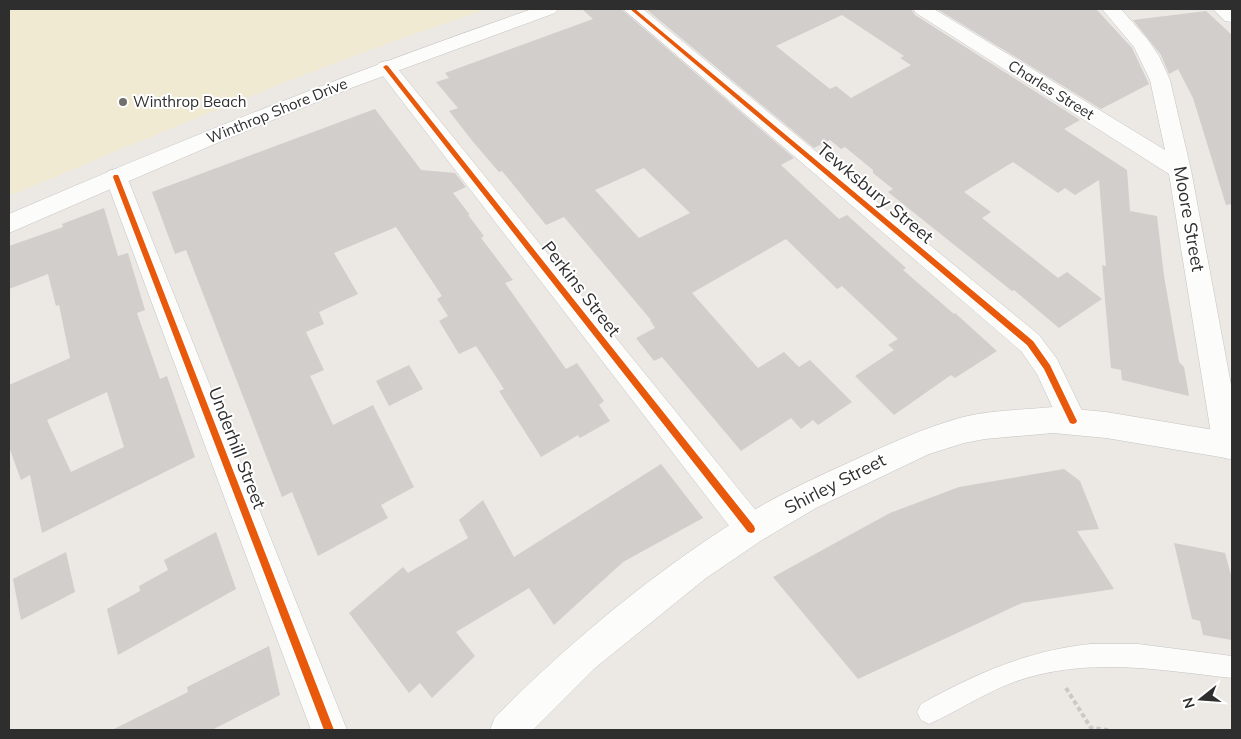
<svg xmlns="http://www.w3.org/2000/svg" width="1241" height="739" font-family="Mulish,sans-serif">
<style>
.sand{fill:#f0ead3}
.building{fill:#d1cecb;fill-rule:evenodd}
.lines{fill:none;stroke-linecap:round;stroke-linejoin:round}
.lane-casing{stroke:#c5c4c5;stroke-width:1}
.street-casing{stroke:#c5c4c5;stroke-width:1}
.secondary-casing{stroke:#c5c4c5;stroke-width:1}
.path{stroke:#c9c9c8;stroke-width:4;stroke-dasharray:4.5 3;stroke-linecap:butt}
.lane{fill:#fcfcfb;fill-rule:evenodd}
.street{fill:#fcfcfb;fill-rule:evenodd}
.secondary{fill:#fcfcfb;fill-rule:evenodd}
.cycleway-casing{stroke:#fff;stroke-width:3}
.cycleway{fill:#e8590c;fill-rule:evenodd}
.poi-dot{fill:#706f6e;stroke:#fff;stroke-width:2}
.labels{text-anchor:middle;stroke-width:4;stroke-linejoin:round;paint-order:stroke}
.far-street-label{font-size:15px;fill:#2e2e2e;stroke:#fff}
.far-poi-label{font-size:15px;fill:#2e2e2e;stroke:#fff;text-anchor:start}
.street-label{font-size:18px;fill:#2e2e2e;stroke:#fff}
</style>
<rect width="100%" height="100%" fill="#ece8e4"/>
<path class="sand" d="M9 9H488C325 62 167 130 9 196Z"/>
<path class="building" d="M582 9H621L794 158 781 165 839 219 847 215 906 268 903 270 954 314 955 313 997 351 955 378 951 375 894 415 855 376 894 350 888 345 898 339 842 286 837 289 786 239 692 293 758 368 784 352 799 367 810 360 852 402 818 425 813 420 801 429 791 418 741 451 662 357 654 361 636 338 655 328 650 320H651L564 217 546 225 502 171 499 172 474 143 449 111 458 108 436 82 449 78 445 73 593 19ZM644 168 690 213 639 238 595 190Z
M646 9H911L915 15 1080 120 1064 129 1127 170 1130 211 1157 216 1164 276 1179 362 1184 367 1189 396 1122 380 1121 370 1111 368 1102 265 1106 266 1099 180 1075 195 1065 188 1058 193 1013 162 964 192 991 212 982 218 1058 278 1067 272 1102 299 1059 328 1014 290 1012 291 888 192 893 189 873 173V170L845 147 841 149 830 140 814 148ZM842 15 904 56 900 58 911 65 851 98 836 86 830 89 776 46Z
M937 9H1096L1132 48 1149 84 1101 109Z
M1206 11 1232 35V204L1226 205 1193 98 1178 69 1169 74 1161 55 1133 20Z
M375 109 421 170 455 173 466 187 453 193 470 215H468L484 236 481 238 513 280 505 283 566 369 577 363 604 401 599 405 610 421 580 438 578 435 541 457 499 391 504 389 476 346 459 354 439 321 448 316 437 299 442 296 396 227 334 253 358 294 319 312 324 324 306 332 324 370 310 376 333 425 373 405 414 487 381 505 388 518 318 556 292 492 282 497 186 250 175 254 152 192Z
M104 208 118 256 128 253 145 310 137 313 160 379 167 376 195 457 42 533 30 475 21 480 9 447V385L70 358 59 305 56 306 48 274 9 289V246L63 227 62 224ZM107 392 124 447 71 472 47 420Z
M409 365 423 389 389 406 376 381Z
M661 464 703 518 623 562 554 625 529 588 456 632 475 656 432 698 420 683 409 693 349 613 403 567 408 573 468 538 459 520 483 500 514 557Z
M1064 469 1080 481 1099 529 1077 531 1114 589 1022 603 858 679 773 577 890 513 959 487Z
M216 532 236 589 118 655 107 609 140 591 139 586 168 570 164 560Z
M1174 543 1225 553 1232 579V640L1203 635 1200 621 1192 619Z
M66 552 75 592 21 620 13 579Z
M269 646 280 695 212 730H112L188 692 187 687Z"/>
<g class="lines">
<g class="lane-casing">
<path id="lane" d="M1091 644H1138L1232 656V678C1158 670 1087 656 1014 682 984 693 958 711 929 724L921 720 917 712 921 704C975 674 1029 650 1091 644Z"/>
</g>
<g class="street-casing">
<path id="street" d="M623 9H643L1039 335 1057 359 1087 421 1083 430 1073 434 1063 430 1037 374 1021 351Z
M913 9H934L1165 150 1150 80 1134 47 1102 9H1121L1148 40 1159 56 1170 80 1191 170 1232 390V458L1228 459 1218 455 1213 446 1169 174 916 13Z
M1213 9H1232V22L1225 21Z
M386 61 393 63 762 518 767 529 762 540 751 544 740 540 379 71 376 67 379 63Z
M116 169 124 171 127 177 347 730H311L105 177 108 171Z"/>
</g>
<g class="secondary-casing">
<path id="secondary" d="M532 9H558L555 13 351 88 217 143 9 233V214C181 140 355 70 532 9Z
M1053 407 1106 412 1232 433V459L1106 438 1053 433 985 439 964 443 929 454 816 508 762 540 706 578 595 668 533 730H490L495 717C569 643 650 575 739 519 774 497 812 479 850 462 887 445 923 428 963 417 992 410 1023 410 1053 407Z"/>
</g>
<path class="path" d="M1066 688 1091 728 1109 730"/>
<use href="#lane" class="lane"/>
<use href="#street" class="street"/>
<use href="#secondary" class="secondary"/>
<g class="cycleway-casing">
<path id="cycleway" d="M630 9H635L1033 341 1050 365 1077 421 1076 423 1073 424 1070 423 1044 369 1027 345Z
M386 65 388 66 754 526 755 529 754 532 751 533 748 532 384 68 383 67Z
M114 175H118L119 177 334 730H324L113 177Z"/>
</g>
<use href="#cycleway" class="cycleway"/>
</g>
<circle class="poi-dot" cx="123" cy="102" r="5"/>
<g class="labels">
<g class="far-street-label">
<text transform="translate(1051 90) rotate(32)" y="5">Charles Street</text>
<text transform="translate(277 111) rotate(-22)" y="5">Winthrop Shore Drive</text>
</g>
<g class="far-poi-label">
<text x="133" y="107">Winthrop Beach</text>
</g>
<g class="street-label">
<text transform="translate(875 193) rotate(40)" y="6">Tewksbury Street</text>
<text transform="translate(1189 219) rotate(80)" y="6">Moore Street</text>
<text transform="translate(581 289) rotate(52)" y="6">Perkins Street</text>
<text transform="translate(237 448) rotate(69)" y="6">Underhill Street</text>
<text transform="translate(835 484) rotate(-27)" y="6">Shirley Street</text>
</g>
</g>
<rect width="1241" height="739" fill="none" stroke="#2e2e2e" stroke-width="20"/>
<g transform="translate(1201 699) rotate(253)" stroke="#ffffff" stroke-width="4" paint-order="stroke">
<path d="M0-4L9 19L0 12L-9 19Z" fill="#2e2e2e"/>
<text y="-8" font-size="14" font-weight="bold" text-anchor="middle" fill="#2e2e2e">N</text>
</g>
</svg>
